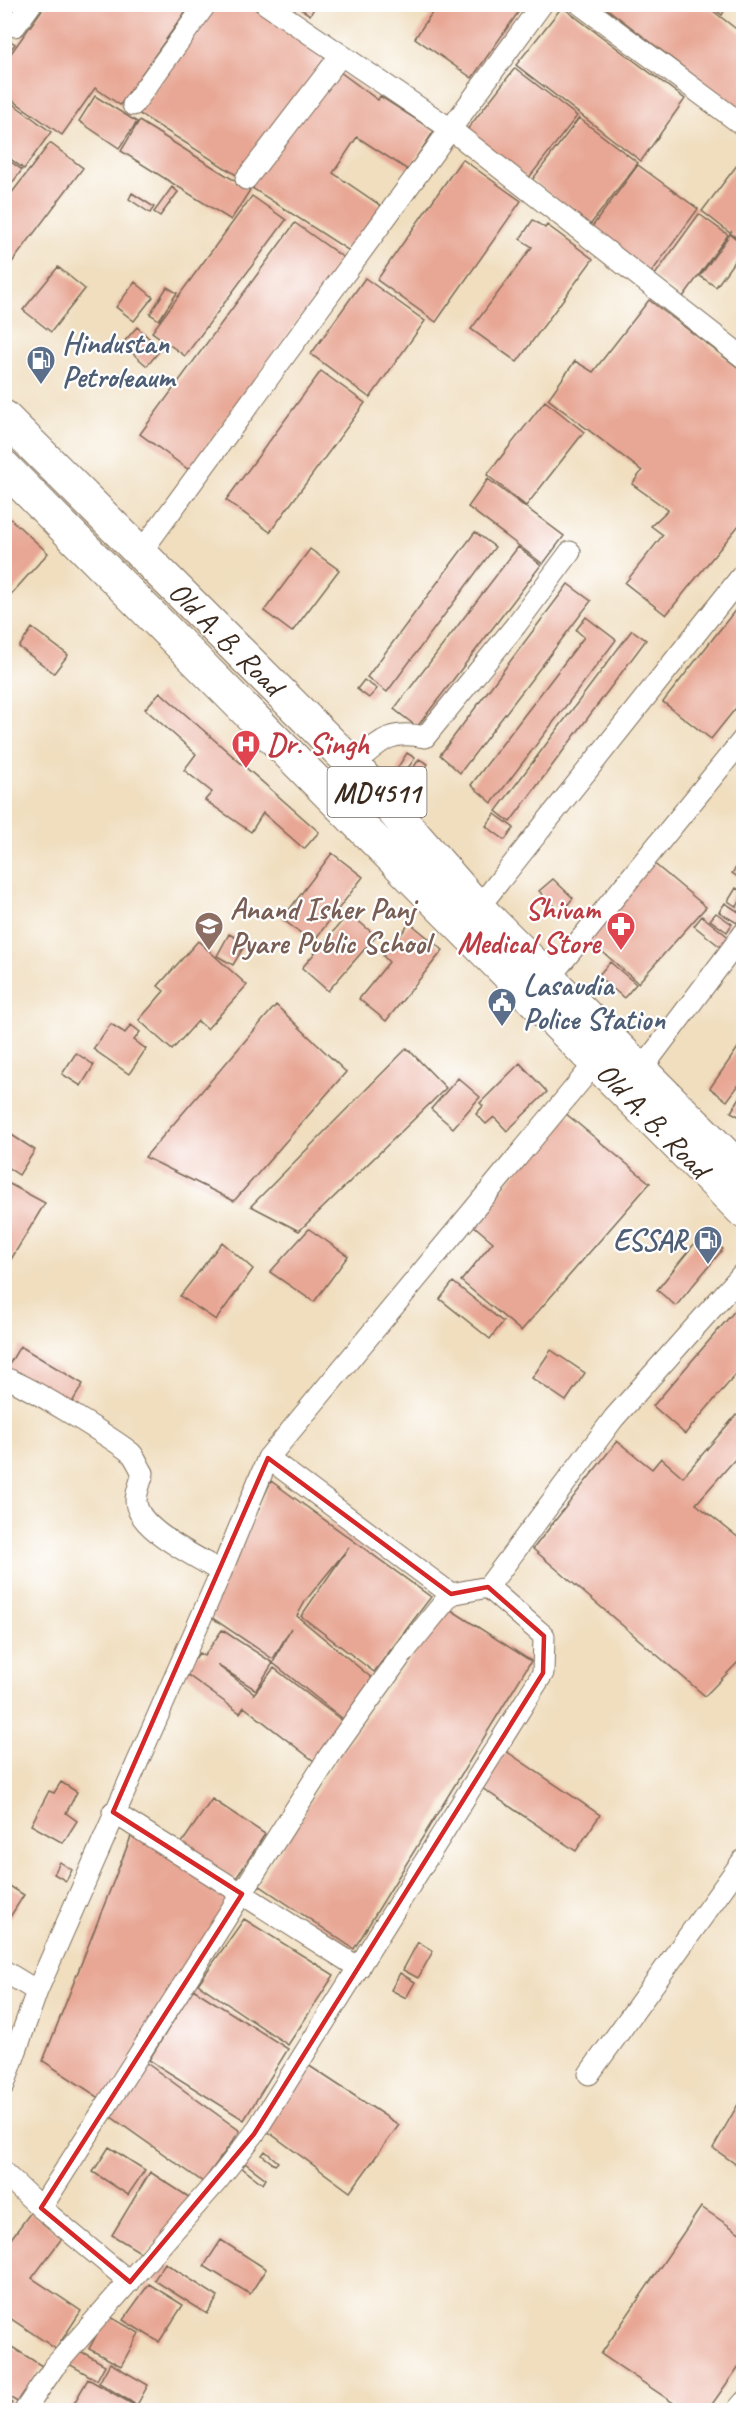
<svg xmlns="http://www.w3.org/2000/svg" width="748" height="2415" font-family="Caveat,sans-serif">
<style>
.building{fill:#e8a795}
.lines{fill:none;stroke-linecap:round;stroke-linejoin:round}
.minor-casing{stroke:#7a6956;stroke-width:23}
.primary-casing{stroke:#7a6956;stroke-width:35}
.minor{stroke:#fff;stroke-width:21}
.primary{stroke:#fff;stroke-width:33}
.marked{fill:none;stroke:#d62828;stroke-width:4.5;stroke-linejoin:round}
.labels{text-anchor:middle;stroke-width:4.5;stroke-linejoin:round;paint-order:stroke}
.shield{fill:#fff;stroke:#766a62;stroke-width:1.5}
.shield-label{font-size:28px;font-weight:bold;fill:#3b2a1e}
.service-label{font-size:30px;font-weight:bold;fill:#4e5e75;stroke:#fff;text-anchor:start}
.street-label{font-size:30px;fill:#3b2a1e;stroke:#fff}
.health-label{font-size:30px;font-weight:bold;fill:#be3a42;stroke:#fff;text-anchor:start}
.education-label{font-size:30px;font-weight:bold;fill:#785e54;stroke:#fff;text-anchor:start}
</style>
<rect width="100%" height="100%" fill="#fff"/>
<filter id="ink" filterUnits="userSpaceOnUse"><feTurbulence type="fractalNoise" baseFrequency=".0167" numOctaves="2"/><feDisplacementMap in="SourceGraphic" scale="12" xChannelSelector="R" yChannelSelector="G"/><feConvolveMatrix kernelMatrix="1 2 1 2 8 2 1 2 1" color-interpolation-filters="sRGB"/></filter>
<filter id="wash" filterUnits="userSpaceOnUse"><feTurbulence type="fractalNoise" baseFrequency=".008" numOctaves="4" result="noise"/><feDisplacementMap in="SourceGraphic" scale="24" xChannelSelector="R" yChannelSelector="G"/><feGaussianBlur stdDeviation="1.35" result="paint"/><feColorMatrix in="noise" values="0 0 0 0 0 0 0 0 0 0 0 0 0 0 0 0 0 1.4 0 .05"/><feComposite in="paint" operator="in"/></filter>
<g filter="url(#wash)">
<rect width="100%" height="100%" fill="#f0debf"/>
<g id="blocks">
<path class="building" d="M46 4H191L120 105 95 88 62 135 4 94V63Z
M214 4H247L327 55 241 178 138 113Z
M293 4H317L310 15Z
M438 4H524L472 78 415 38Z
M601 4H704L744 35V114Z
M708 4H728L722 15Z
M562 7 685 99 641 161 516 65Z
M4 36 15 44 4 58Z
M515 68 577 116 528 179 466 131Z
M336 69 378 100 380 96 434 131 408 170 357 137 333 173 384 208 354 254 246 184Z
M95 96 137 122 119 148 79 121Z
M4 97 51 132 24 169 4 154Z
M579 118 638 163 590 225 532 180Z
M139 121 250 190 231 220 121 151Z
M50 143 83 168 4 273V203Z
M744 156V243L730 233 732 231 730 233 702 211Z
M4 157 22 170 4 194Z
M462 159 521 201 436 322 377 280Z
M638 165 698 209 651 273 591 228Z
M172 187 178 192 160 216 154 212Z
M132 193 154 207 150 213 129 199Z
M252 196 286 220 185 356 152 332Z
M699 214 728 235 683 297 654 276Z
M533 220 545 228 547 225 593 259 517 362 471 329 532 247 520 239Z
M295 223 344 258 189 470 140 434Z
M730 234 744 245V260L738 256 716 287 700 276Z
M58 267 85 289 51 332 23 310Z
M365 278 425 321 370 398 311 354Z
M135 282 153 297 134 321 116 307Z
M167 287 177 293 159 320 150 314Z
M649 300 744 372V519L666 615 625 583 663 535 651 526 668 510 632 484 642 471 548 399 575 361 593 372Z
M137 327 161 349 147 366 122 344Z
M321 371 365 403 270 532 226 500Z
M545 401 584 432 526 506 487 475Z
M488 479 564 536 543 564 468 507Z
M4 513 48 553 4 602Z
M475 532 495 547 387 692 367 677Z
M518 547 541 565 417 727 394 709Z
M310 549 339 570 292 632 264 611Z
M568 584 591 601 460 773 440 755Z
M744 599V698L711 739 663 702Z
M586 617 616 640 492 803 471 785 584 637 576 630Z
M32 628 68 655 54 673 19 647Z
M632 630 646 640 510 822 496 811Z
M364 680 377 689 369 698 357 689Z
M160 692 319 832 304 849 263 813 251 832 205 800 212 792 184 770 196 754 145 709Z
M407 753 415 758 403 775 396 770Z
M419 759 428 764 416 784 407 778Z
M495 814 514 828 505 840 486 826Z
M332 853 363 877 313 942 282 919Z
M744 857V881L732 873Z
M651 861 706 907 638 983 588 939Z
M553 879 573 898 561 913 539 891Z
M736 888 744 893 737 907 728 901Z
M725 903 742 914 737 923 719 912Z
M349 913 376 936 328 991 302 968Z
M716 913 732 924 727 932 710 920Z
M702 916 731 939 723 949 694 926Z
M410 923 443 950 386 1021 359 999 389 962 383 956Z
M229 934 246 943 233 965 217 956Z
M198 941 247 985 207 1029 198 1021 172 1050 139 1020 164 991 158 986Z
M610 962 636 984 624 998 598 976Z
M276 1005 346 1072 234 1201 145 1157Z
M111 1024 125 1033 131 1025 140 1032 134 1040 146 1049 129 1074 93 1049Z
M742 1042 744 1078 727 1101 710 1088Z
M407 1048 446 1088 299 1231 251 1206Z
M76 1053 94 1065 81 1086 62 1074Z
M520 1063 547 1092 507 1131 494 1117 486 1124 476 1114 483 1106 480 1103Z
M458 1078 480 1097 453 1128 431 1109Z
M744 1091V1119L731 1112Z
M565 1113 650 1183 521 1331 461 1281 493 1242 473 1225Z
M4 1130 35 1150 19 1175 4 1165Z
M4 1181 45 1203 4 1271Z
M309 1229 348 1256 314 1302 270 1272Z
M703 1233 723 1249 676 1306 657 1290Z
M222 1242 253 1269 216 1320 180 1296Z
M453 1282 503 1322 490 1339 440 1299Z
M744 1300V1365L685 1434 653 1406Z
M20 1346 83 1384 70 1406 7 1368Z
M551 1350 585 1373 566 1401 532 1378Z
M736 1415 744 1421V1449L696 1504 744 1542V1656L705 1696 533 1549 617 1441 652 1469 661 1458 683 1477Z
M271 1481 431 1597 374 1672 301 1616 349 1547 306 1600 297 1616 373 1679 343 1719 273 1663 291 1628 273 1659 208 1615Z
M448 1608 531 1661 354 1949 259 1885 343 1750Z
M222 1630 273 1663 256 1690 217 1665 254 1693 253 1695 274 1668 344 1722 314 1761 244 1707 240 1713 185 1673 199 1653 204 1656Z
M506 1751 600 1815 576 1851 482 1788Z
M61 1782 77 1792 66 1813 77 1821 63 1843 31 1825 49 1791 54 1793Z
M212 1799 265 1834 235 1880 181 1844Z
M134 1829 236 1896 104 2101 43 2061Z
M60 1862 72 1870 66 1881 54 1874Z
M5 1883 24 1895 5 1925Z
M244 1919 334 1975 288 2045 198 1984Z
M418 1942 433 1951 418 1978 403 1970Z
M400 1973 415 1982 406 1998 391 1990Z
M193 1989 288 2049 244 2120 149 2060Z
M145 2062 240 2131 203 2182 107 2114Z
M308 2065 399 2125 350 2192 263 2128Z
M744 2094V2170L713 2148Z
M109 2147 145 2170 128 2195 93 2172Z
M265 2151 278 2162 275 2165 262 2155Z
M245 2163 266 2179 263 2184 242 2168Z
M150 2172 195 2201 145 2255 112 2235Z
M701 2207 744 2236V2359L708 2410H684L601 2354Z
M31 2212 63 2237 32 2278 81 2311 56 2349 4 2314V2248Z
M221 2240 266 2269 250 2294 204 2266Z
M165 2263 218 2297 207 2314 154 2280Z
M149 2284 183 2305 159 2342 123 2320Z
M107 2315 139 2333 121 2366 89 2349Z
M4 2342 42 2366 19 2403 4 2394Z
M75 2348 105 2365 97 2380 67 2363Z
M110 2363 148 2385 137 2405 99 2383Z
M88 2379 143 2410H70Z
M4 2398 12 2403 8 2410H4Z"/>
</g>
</g>
<g filter="url(#ink)">
<use href="#blocks" fill-opacity="0" stroke="#7a6956" stroke-width="1.5"/>
<g class="lines">
<g class="minor-casing">
<path id="minor" d="M266 4 449 128 744 358
M580 4 744 126
M15 26 31 4
M133 105 206 4
M246 179 341 55
M141 552 542 4
M353 765C380 742 388 729 425 737L516 625 570 552
M478 908 744 573
M550 977 744 738
M641 1070 744 933
M4 1378C15 1377 118 1442 131 1453 136 1458 139 1467 143 1473 141 1481 136 1492 136 1501 137 1530 199 1557 221 1572
M268 1458 451 1594
M113 1812 359 1968
M4 1971 37 1991
M589 2074 744 1859
M4 2085 37 1991 221 1572 268 1458 596 1062
M4 2173 41 2208 130 2282
M41 2208 330 1755 403 1653 451 1594 488 1587 614 1418 744 1272
M25 2410 54 2367 218 2180 254 2134 543 1673 544 1636 488 1587
M737 2410 744 2402"/>
</g>
<g class="primary-casing">
<path id="primary" d="M4 417 353 765 478 908 744 1173
M4 467 744 1212"/>
</g>
<use href="#minor" class="minor"/>
<use href="#primary" class="primary"/>
</g>
</g>
<path class="marked" d="M268 1458 451 1594 488 1587 544 1636 543 1673 254 2134 130 2282 41 2208 242 1894 113 1812Z"/>
<defs>
<g id="fuel-pin" transform="scale(1.5)"><path d="M0 17L-7.5 6A9.5 9.5 0 1 1 7.5 6Z" fill="#5c6f8a" stroke="#fff"/><path d="M-5.5-6h7V0h2V4h1.3V-2.5L3-4.5l.8-.8L6-3V5H2.5V1h-1V6h-7ZM-4.2-4.7v3.2H.2V-4.7Z" fill="#fff"/></g>
<g id="hospital-pin" transform="scale(1.5)"><path d="M0 17L-7.5 6A9.5 9.5 0 1 1 7.5 6Z" fill="#e0444e" stroke="#fff"/><path d="M-5-5h3v3.5h4V-5h3V5h-3V1.5h-4V5h-3Z" fill="#fff"/></g>
<g id="school-pin" transform="scale(1.5)"><path d="M0 17L-7.5 6A9.5 9.5 0 1 1 7.5 6Z" fill="#8d6e63" stroke="#fff"/><path d="M0-5L7-2L0 1L-7-2ZM-4 1L0 2.5L4 1V4Q0 6-4 4Z" fill="#fff"/></g>
<g id="pharmacy-pin" transform="scale(1.5)"><path d="M0 17L-7.5 6A9.5 9.5 0 1 1 7.5 6Z" fill="#e0444e" stroke="#fff"/><path d="M-2-6h4v4h4v4h-4v4h-4v-4h-4v-4h4Z" fill="#fff"/></g>
<g id="civic-pin" transform="scale(1.5)"><path d="M0 17L-7.5 6A9.5 9.5 0 1 1 7.5 6Z" fill="#5c6f8a" stroke="#fff"/><path d="M-.6-6.5H3V-4.5H.6V-3L4-1V1h2V6H-6V1h2V-1L-.6-3ZM-1.2 2.5V6h2.4V2.5Z" fill="#fff"/></g>
</defs>
<g fill-rule="evenodd">
<use href="#fuel-pin" x="41" y="360"/>
<use href="#hospital-pin" x="246" y="744"/>
<use href="#school-pin" x="209" y="926"/>
<use href="#pharmacy-pin" x="621" y="926"/>
<use href="#civic-pin" x="502" y="1002"/>
<use href="#fuel-pin" x="708" y="1240"/>
</g>
<g class="labels">
<rect class="shield" x="327.5" y="767" width="99" height="50" rx="4.5"/>
<g class="shield-label">
<text x="377" y="802">MD4511</text>
</g>
<g class="service-label">
<text x="62" y="353">Hindustan<tspan x="62" dy="34">Petroleaum</tspan></text>
<text x="523" y="995">Lasaudia<tspan x="523" dy="34">Police Station</tspan></text>
<text x="687" y="1250" text-anchor="end">ESSAR</text>
</g>
<g class="street-label">
<text transform="translate(226 638) rotate(45)" y="10">Old A. B. Road</text>
<text transform="translate(653 1120) rotate(46)" y="10">Old A. B. Road</text>
</g>
<g class="health-label">
<text x="267" y="754">Dr. Singh</text>
<text x="600" y="919" text-anchor="end">Shivam<tspan x="600" dy="34">Medical Store</tspan></text>
</g>
<g class="education-label">
<text x="230" y="919">Anand Isher Panj<tspan x="230" dy="34">Pyare Public School</tspan></text>
</g>
</g>
<rect width="748" height="2415" fill="none" stroke="#fff" stroke-width="24"/>
</svg>
